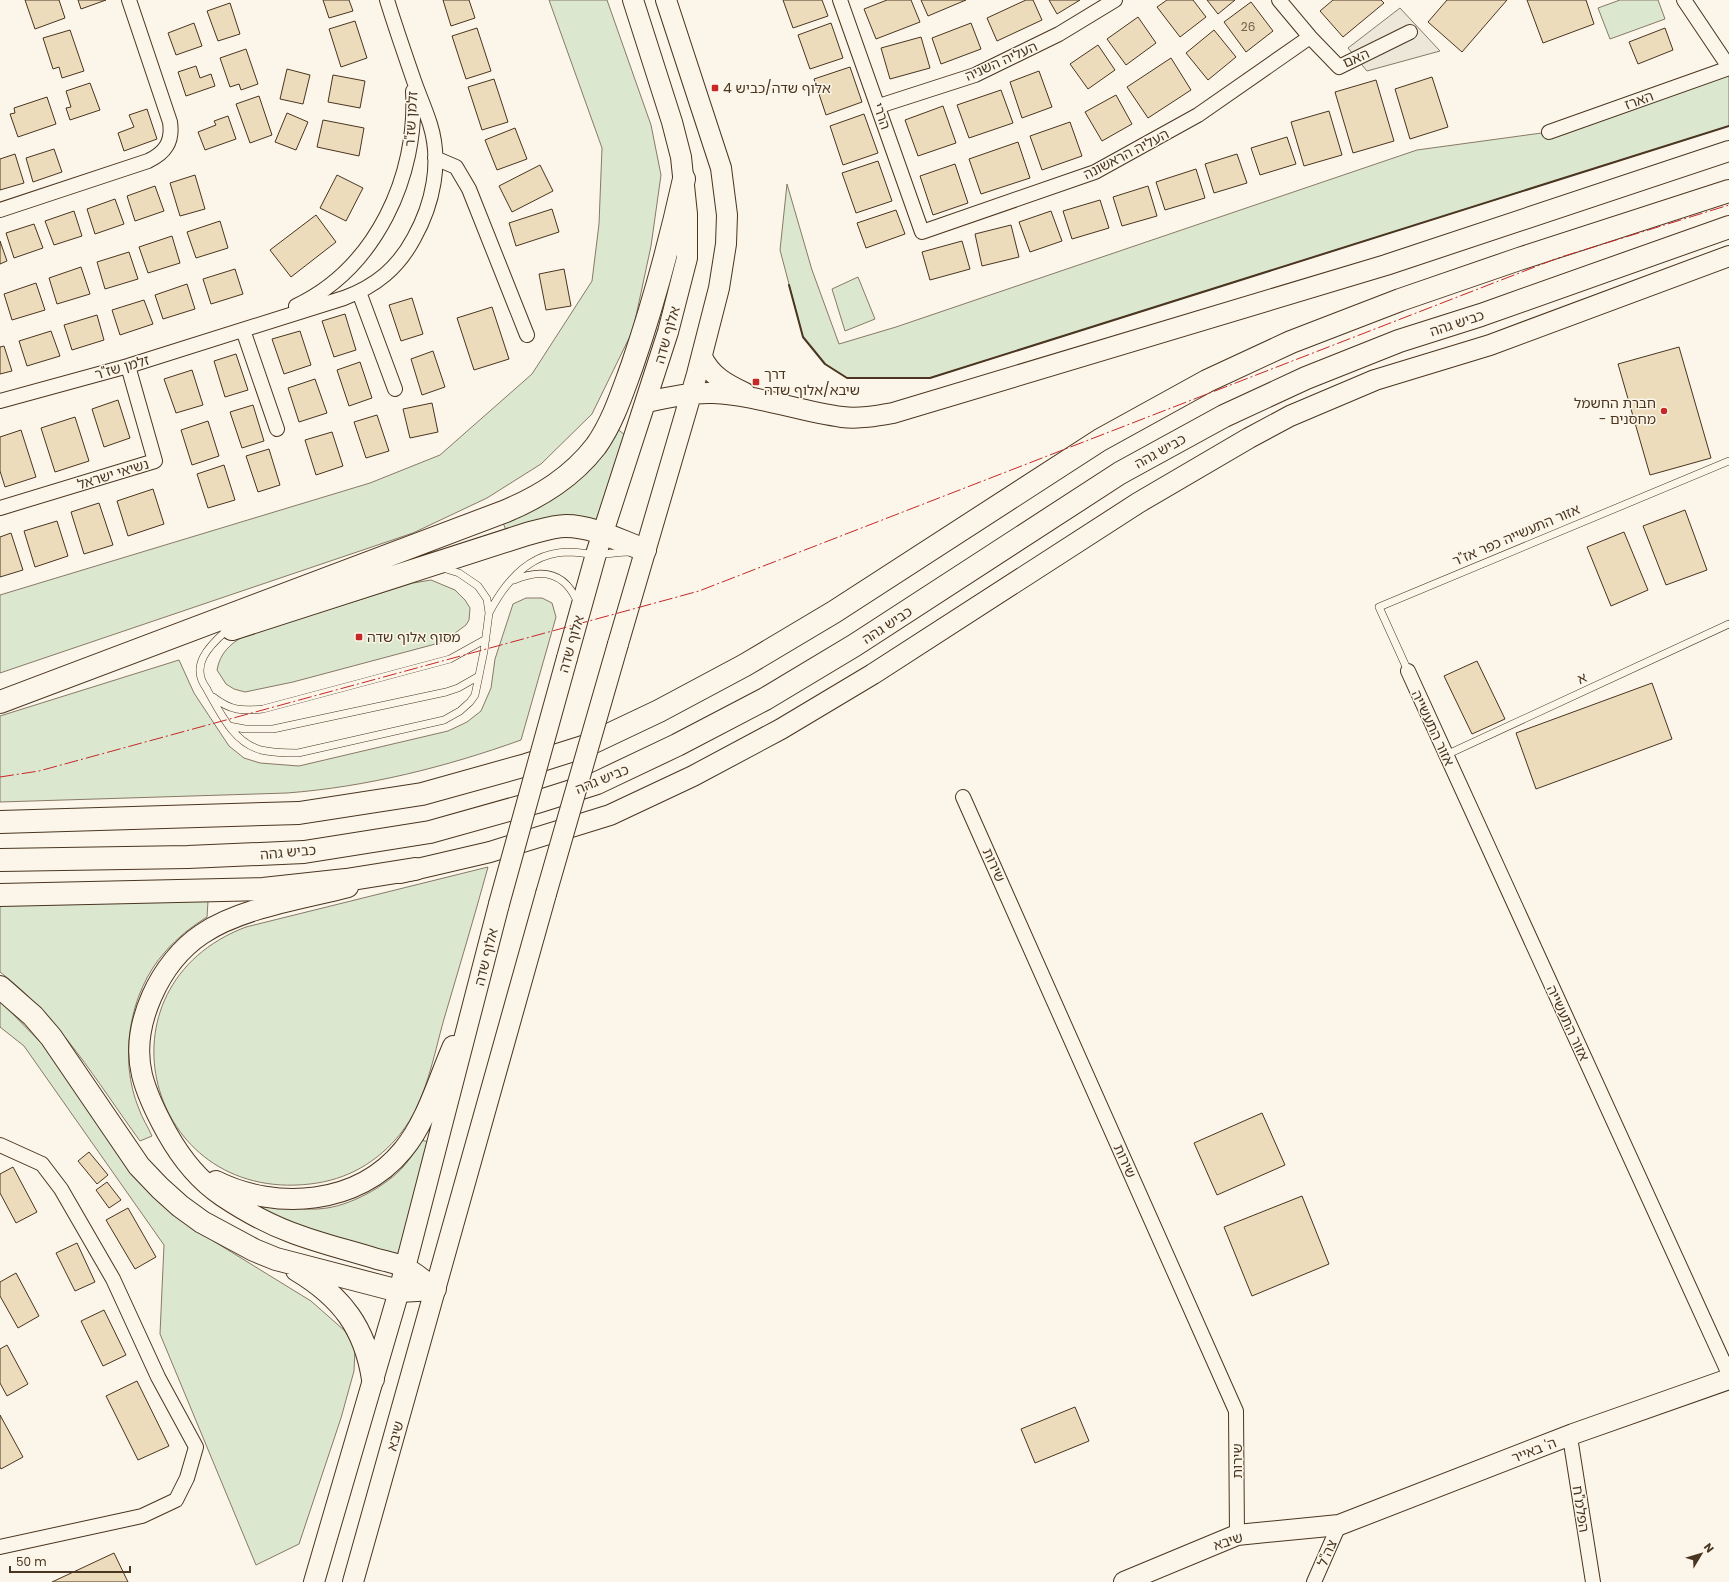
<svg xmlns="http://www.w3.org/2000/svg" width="1729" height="1582" font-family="Poppins,'Noto Sans Hebrew',sans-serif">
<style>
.green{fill:#dce7d0;stroke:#887966}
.parking{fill:#ede7d9;stroke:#887966}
.building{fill:#ecdcbc;stroke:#4a3520}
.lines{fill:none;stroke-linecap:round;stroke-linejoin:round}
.lane-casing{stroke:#4a3520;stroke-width:8}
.street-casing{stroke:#4a3520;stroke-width:16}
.secondary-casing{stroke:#4a3520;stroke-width:22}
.highway-casing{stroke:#4a3520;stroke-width:24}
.lane{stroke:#fbf6e9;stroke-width:7}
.street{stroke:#fbf6e9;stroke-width:14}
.secondary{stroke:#fbf6e9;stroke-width:20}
.highway{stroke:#fbf6e9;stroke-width:22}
.secondary-bridge-casing{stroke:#4a3520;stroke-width:22;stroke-linecap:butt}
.secondary-bridge{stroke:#fbf6e9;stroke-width:20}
.wall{stroke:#4a3520;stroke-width:2}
.power{stroke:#c62828;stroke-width:1;stroke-dasharray:14 3 2 3;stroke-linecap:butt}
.poi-dot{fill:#c62828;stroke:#fbf6e9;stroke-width:1.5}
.labels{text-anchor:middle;stroke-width:3;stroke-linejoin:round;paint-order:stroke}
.number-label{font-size:12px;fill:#725f47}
.street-label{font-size:14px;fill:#4a3520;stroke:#fbf6e9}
.poi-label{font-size:14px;fill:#4a3520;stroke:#fbf6e9;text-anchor:start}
</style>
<rect width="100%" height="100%" fill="#fbf6e9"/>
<path class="green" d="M549 0H607L651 125 661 175 651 246 633 330 592 414 541 464 487 498 413 533 0 673V595L370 483 440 455 532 374 592 281 599 224 602 148Z
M1620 0H1658L1665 19 1610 39 1598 8Z
M1729 68V126L930 378H847L825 364 803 337 780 250 787 184 812 270 839 344 896 327 1417 150 1549 132Z
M858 277 875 319 845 331 832 289Z
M615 427 625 435 598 520 586 518 507 533 502 520Z
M431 580 455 590 465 600 470 608 469 620 466 625 443 642 293 682 245 692 234 689 226 684 217 670C220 653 230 644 244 636L413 583Z
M526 598H542L552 603 556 617 521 740C446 767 366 787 287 793L0 802V716L179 660 194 693 229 746 244 758 260 763 299 766 448 731 467 722 481 711 491 688 495 659 513 604Z
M488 867C474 918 459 968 444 1019 433 1058 426 1101 401 1133 378 1162 347 1180 310 1184 146 1203 90 986 246 927Z
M208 901 207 917C191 927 177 938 165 952 129 992 118 1059 139 1109 142 1118 148 1127 152 1136L140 1141C97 1082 59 1017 0 972V905Z
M0 1001 57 1059 181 1218 215 1242 311 1301 345 1331 355 1349 354 1371 341 1418 299 1544 256 1565 160 1334 164 1245 24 1046 0 1027Z
M421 1140 429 1142 398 1259 288 1226 248 1206 251 1199C274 1205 302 1212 327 1208 354 1204 392 1183 408 1161 413 1155 416 1147 421 1140Z"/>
<path class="parking" d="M1400 8 1440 51 1367 71 1348 48Z"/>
<path class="building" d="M25 0H59L65 18 35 29Z
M78 0H106L81 9Z
M323 0H349L353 11 329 18Z
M443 0H469L475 18 451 26Z
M783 0H822L828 16 793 28Z
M887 0H911L920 22 876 39 864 9Z
M921 0H966L928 16Z
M1026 0H1033L1042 20 997 41 987 18Z
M1049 0H1080L1057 14Z
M1167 0H1193L1206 17 1180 37 1157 7Z
M1207 0H1235L1218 14Z
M1333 0H1381L1384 3 1343 37 1320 11Z
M1447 0H1507L1462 52 1428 22Z
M1527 0H1586L1594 24 1543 43Z
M1251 2 1273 31 1246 52 1224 22Z
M230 3 240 34 218 41 207 11Z
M1138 17 1156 43 1126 65 1107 39Z
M355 21 367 58 341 67 329 29Z
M194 23 202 46 176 55 168 33Z
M831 23 843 58 810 69 798 35Z
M971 23 981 49 941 64 932 38Z
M477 28 491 71 466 79 452 36Z
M1665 28 1673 50 1638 64 1629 42Z
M70 30 84 71 62 78 59 67 53 69 43 38Z
M1214 30 1236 57 1208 80 1186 53Z
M921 37 930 68 890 79 881 48Z
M1098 45 1115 70 1088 89 1070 64Z
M246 49 258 84 241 90 239 84 230 87 220 58Z
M1171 58 1191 90 1148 118 1127 87Z
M196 66 200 78 211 74 215 86 186 96 178 72Z
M850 67 862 102 826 115 814 79Z
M287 69 310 75 303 104 280 99Z
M1039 71 1052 107 1022 118 1010 82Z
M333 75 365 81 360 108 328 102Z
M1432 77 1448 127 1410 139 1395 89Z
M494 79 508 122 482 130 468 87Z
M1376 80 1394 141 1353 153 1335 92Z
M90 83 100 110 70 120 66 108 71 107 66 91Z
M1001 90 1013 123 969 138 957 105Z
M1116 95 1132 124 1102 141 1085 112Z
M259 96 272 135 250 143 236 104Z
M47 97 56 124 18 137 10 114 15 113 14 108Z
M943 106 956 143 918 156 905 120Z
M147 109 157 139 124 151 118 133 134 127 129 115Z
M1329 111 1342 155 1304 166 1291 122Z
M287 113 308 122 296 150 275 142Z
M864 114 878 153 843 165 830 126Z
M228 116 236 139 205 150 198 132 216 125 214 121Z
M323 120 364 128 359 156 317 147Z
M1070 122 1082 156 1042 170 1030 136Z
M515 128 527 159 497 170 485 140Z
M1287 137 1296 164 1260 175 1251 148Z
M1018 142 1030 178 981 194 969 159Z
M54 149 62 172 33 182 26 158Z
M15 154 24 183 0 190V159Z
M1237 154 1247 183 1214 193 1205 164Z
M878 161 892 201 856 213 842 173Z
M955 164 968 203 933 215 920 176Z
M540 165 553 191 512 212 499 186Z
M1196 169 1205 198 1165 210 1156 182Z
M195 175 205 209 180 216 170 183Z
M337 175 363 188 346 221 320 208Z
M155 186 164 211 135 221 127 196Z
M1148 186 1157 216 1122 226 1113 197Z
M115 199 124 224 95 234 87 209Z
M1100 200 1109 228 1072 239 1063 211Z
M552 209 559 232 516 246 509 223Z
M896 210 905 234 866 248 857 223Z
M74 211 82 236 54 245 45 221Z
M1051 211 1062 241 1030 252 1019 222Z
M316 215 336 242 291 277 270 250Z
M220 221 228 248 196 258 187 232Z
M34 224 43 248 14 258 6 233Z
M1011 225 1019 257 982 266 975 234Z
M172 236 180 263 148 273 139 247Z
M0 241 7 261 0 264Z
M962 241 970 269 930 280 922 252Z
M129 252 138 279 105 289 97 262Z
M81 267 90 294 57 304 49 278Z
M235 269 243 294 211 304 203 279Z
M564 269 571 306 546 310 539 274Z
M36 283 45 310 12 320 4 294Z
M187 284 195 309 163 319 155 295Z
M412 298 423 334 401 341 389 305Z
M144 300 153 324 120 335 112 310Z
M492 307 509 359 474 370 457 318Z
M345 314 356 350 334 357 322 321Z
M97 315 104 340 72 350 64 325Z
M51 331 60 356 27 366 19 341Z
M300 331 311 365 284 374 272 339Z
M4 346 12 371 0 374V347Z
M1679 347 1711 458 1650 475 1618 364Z
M433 351 445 387 422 395 411 359Z
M236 354 248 390 225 397 214 361Z
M360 362 372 398 349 406 337 370Z
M192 370 203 405 176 413 164 379Z
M315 379 327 413 299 422 288 388Z
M118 400 130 438 104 447 92 409Z
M432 403 438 432 410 438 403 409Z
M253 405 264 441 242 448 230 412Z
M377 415 389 451 366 458 354 422Z
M75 417 89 461 55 472 41 428Z
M208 421 219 456 192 465 181 430Z
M21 430 36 477 5 487 0 471V437Z
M332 432 343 466 316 475 305 440Z
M269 449 280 485 258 492 246 456Z
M224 465 235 500 208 508 197 474Z
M153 489 164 524 128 536 117 501Z
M99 503 113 545 84 554 71 512Z
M1685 510 1707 570 1666 585 1643 526Z
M57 521 68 556 35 567 24 531Z
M1624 532 1648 590 1611 606 1587 547Z
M11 533 23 570 0 577V537Z
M1477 661 1505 719 1472 734 1444 676Z
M1652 683 1672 739 1536 789 1516 733Z
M1262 1113 1285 1165 1217 1195 1194 1143Z
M89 1152 108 1175 97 1184 78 1161Z
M13 1167 37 1212 16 1223 0 1193V1174Z
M107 1182 121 1200 109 1208 96 1190Z
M1302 1196 1329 1264 1252 1296 1224 1227Z
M128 1208 156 1257 135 1269 106 1220Z
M77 1243 95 1282 75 1291 56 1253Z
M16 1273 39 1316 18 1328 0 1296V1282Z
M104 1310 126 1355 103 1366 81 1321Z
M7 1345 28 1384 7 1396 0 1383V1349Z
M137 1381 169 1446 138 1460 106 1396Z
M1075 1407 1089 1441 1035 1463 1021 1429Z
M0 1415 23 1457 1 1469 0 1467Z
M114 1553 128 1582H52Z"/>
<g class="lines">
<g class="lane-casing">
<path id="lane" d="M514 580C543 568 565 572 578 603
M489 613C505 582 529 553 567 552 577 552 586 554 595 554 606 555 618 552 629 552
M1408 671 1379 607 1729 461
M205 686C219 710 232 742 261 750 273 753 286 753 298 753L444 720 460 711 470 702 475 695 484 651 489 613 487 599 478 586 459 573 443 568
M207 689C189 666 209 646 226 631
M213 697C231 711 242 711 263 709L450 659 486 639
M229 726 245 729H273L446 692 458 688 479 676
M1446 755 1729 624"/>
</g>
<g class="street-casing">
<path id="street" d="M840 0 922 232 1095 172 1198 115 1310 37
M1279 0 1310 37 1339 67 1410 32
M1684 0 1729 67
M879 106 975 75 1059 34 1115 0
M1549 132 1729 68
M435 158 456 167 469 189 527 335
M0 210 148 161C165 153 173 142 170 122L129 0
M359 292 395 389
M296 306C376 268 418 176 413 91
M243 330 277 429
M0 401 128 366 344 298C376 286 398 268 414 238 433 204 442 162 430 124 425 108 418 93 413 78 404 52 395 26 387 0
M0 508 155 461 128 366
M1408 671 1729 1374
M963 797 1236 1411 1237 1535
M0 1145 42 1164 61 1189 113 1279 158 1377 196 1447 187 1478 176 1500 142 1516 0 1547
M1570 1437 1593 1582
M1314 1582 1339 1525"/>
</g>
<g class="secondary-casing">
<path id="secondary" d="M702 357C711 376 726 384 745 393
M647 402C668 397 691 392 713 393 757 395 798 411 842 417 859 419 876 416 893 413L1386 265 1729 151
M618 644 697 374 719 288 726 244 727 215 721 168 666 0
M567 658 596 554 668 332 687 258V214L681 157 672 122 633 0
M400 873 490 852 610 815 693 776 781 729 873 674 1138 503 1249 438 1290 416 1375 380 1490 345 1729 256
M348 887C302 899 240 908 202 934 160 962 130 1025 142 1075 147 1095 157 1115 167 1133 181 1158 198 1180 222 1196 243 1210 266 1223 290 1232 318 1243 348 1250 377 1259 386 1261 395 1263 404 1267 415 1272 426 1282 435 1289
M216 1181C277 1211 358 1205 403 1150 427 1121 438 1080 453 1046
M314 1582 399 1291 499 904
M353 1582 546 894
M1124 1582 1237 1535 1339 1525 1573 1434 1729 1379"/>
</g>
<g class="highway-casing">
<path id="highway" d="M232 629 527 534C539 531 553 526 566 526 593 526 620 541 645 550
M0 702 506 511C541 496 572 477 596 446 613 422 622 393 632 366 653 305 670 242 684 179
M0 822 299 813 422 794 526 765 583 747 659 711 745 665 834 612 1100 440 1207 381 1291 342 1400 300 1519 259 1729 191
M0 860 188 857 304 852 430 832 537 802 597 783 677 745 765 699 855 645 1120 473 1224 416 1306 378 1399 341 1481 315 1729 227
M0 895 263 889 346 880 415 869
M0 987 33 1016 51 1037 139 1166 160 1188 180 1206 202 1222 254 1250 276 1259 399 1291 435 1289
M297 1270C342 1297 365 1328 373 1379"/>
</g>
<use href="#lane" class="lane"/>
<use href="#street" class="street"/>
<use href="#secondary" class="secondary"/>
<use href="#highway" class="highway"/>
<g class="secondary-bridge-casing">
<path id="secondary-bridge" d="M546 894 618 644
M499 904 567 658"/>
</g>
<use href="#secondary-bridge" class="secondary-bridge"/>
<path class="wall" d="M789 285 803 337 825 364 847 378H930L1729 126"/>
<path class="power" d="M0 777 39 771 699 591 1558 258 1729 205"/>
</g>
<g class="poi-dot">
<rect x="711" y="84" width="8" height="8" rx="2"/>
<rect x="752" y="378" width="8" height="8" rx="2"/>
<circle cx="1664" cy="411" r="4"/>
<rect x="355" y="633" width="8" height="8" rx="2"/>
</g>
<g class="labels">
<g class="number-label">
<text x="1248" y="31">26</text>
</g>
<g class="street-label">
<text transform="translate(1356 58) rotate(-24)" y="5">האם</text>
<text transform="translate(1001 61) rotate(-24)" y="5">העליה השניה</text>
<text transform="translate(1639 100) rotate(-20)" y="5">הארז</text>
<text transform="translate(882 116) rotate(71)" y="5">הררי</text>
<text transform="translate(411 119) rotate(-87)" y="5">זלמן שז"ר</text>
<text transform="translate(1126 154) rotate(-27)" y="5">העליה הראשונה</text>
<text transform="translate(1457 323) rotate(-18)" y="5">כביש גהה</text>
<text transform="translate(667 335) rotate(-74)" y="5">אלוף שדה</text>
<text transform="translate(122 367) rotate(-16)" y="5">זלמן שז"ר</text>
<text transform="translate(1160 451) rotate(-29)" y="5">כביש גהה</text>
<text transform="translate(113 474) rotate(-17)" y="5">נשיאי ישראל</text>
<text transform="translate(1516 535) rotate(-23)" y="5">אזור התעשייה כפר אז"ר</text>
<text transform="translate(887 625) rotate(-33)" y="5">כביש גהה</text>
<text transform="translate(571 644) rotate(-74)" y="5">אלוף שדה</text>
<text transform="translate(1582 678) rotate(-25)" y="5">א</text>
<text transform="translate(1433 728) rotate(65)" y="5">אזור התעשייה</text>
<text transform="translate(602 779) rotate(-22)" y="5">כביש גהה</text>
<text transform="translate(288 852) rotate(-5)" y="5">כביש גהה</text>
<text transform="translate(994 865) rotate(66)" y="5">שירות</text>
<text transform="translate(486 957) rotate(-76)" y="5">אלוף שדה</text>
<text transform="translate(1568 1023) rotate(65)" y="5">אזור התעשייה</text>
<text transform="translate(1125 1161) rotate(66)" y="5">שירות</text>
<text transform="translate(395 1436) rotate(-75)" y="5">שיבא</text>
<text transform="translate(1534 1450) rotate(-21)" y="5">ה' באייר</text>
<text transform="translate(1237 1461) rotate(-90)" y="5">שירות</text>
<text transform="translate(1581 1509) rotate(81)" y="5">הפלמ"ח</text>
<text transform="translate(1228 1541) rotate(-18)" y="5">שיבא</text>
<text transform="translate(1327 1553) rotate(-66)" y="5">צה"ל</text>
</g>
<g class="poi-label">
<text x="723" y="93">אלוף שדה/כביש 4</text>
<text x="764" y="379">דרך<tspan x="764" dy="16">שיבא/אלוף שדה</tspan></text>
<text x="1656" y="408" text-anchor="end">חברת החשמל<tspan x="1656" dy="16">- מחסנים</tspan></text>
<text x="367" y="642">מסוף אלוף שדה</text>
</g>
</g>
<g transform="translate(1701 1554) rotate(52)" stroke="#fbf6e9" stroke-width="3" paint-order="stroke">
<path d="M0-3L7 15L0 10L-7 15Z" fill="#4a3520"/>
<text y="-6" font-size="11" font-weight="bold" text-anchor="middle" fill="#4a3520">N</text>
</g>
<path d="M10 1566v6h120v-6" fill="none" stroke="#4a3520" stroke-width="2"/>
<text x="16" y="1566" font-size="12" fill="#4a3520" stroke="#fbf6e9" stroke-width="3" paint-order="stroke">50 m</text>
</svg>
